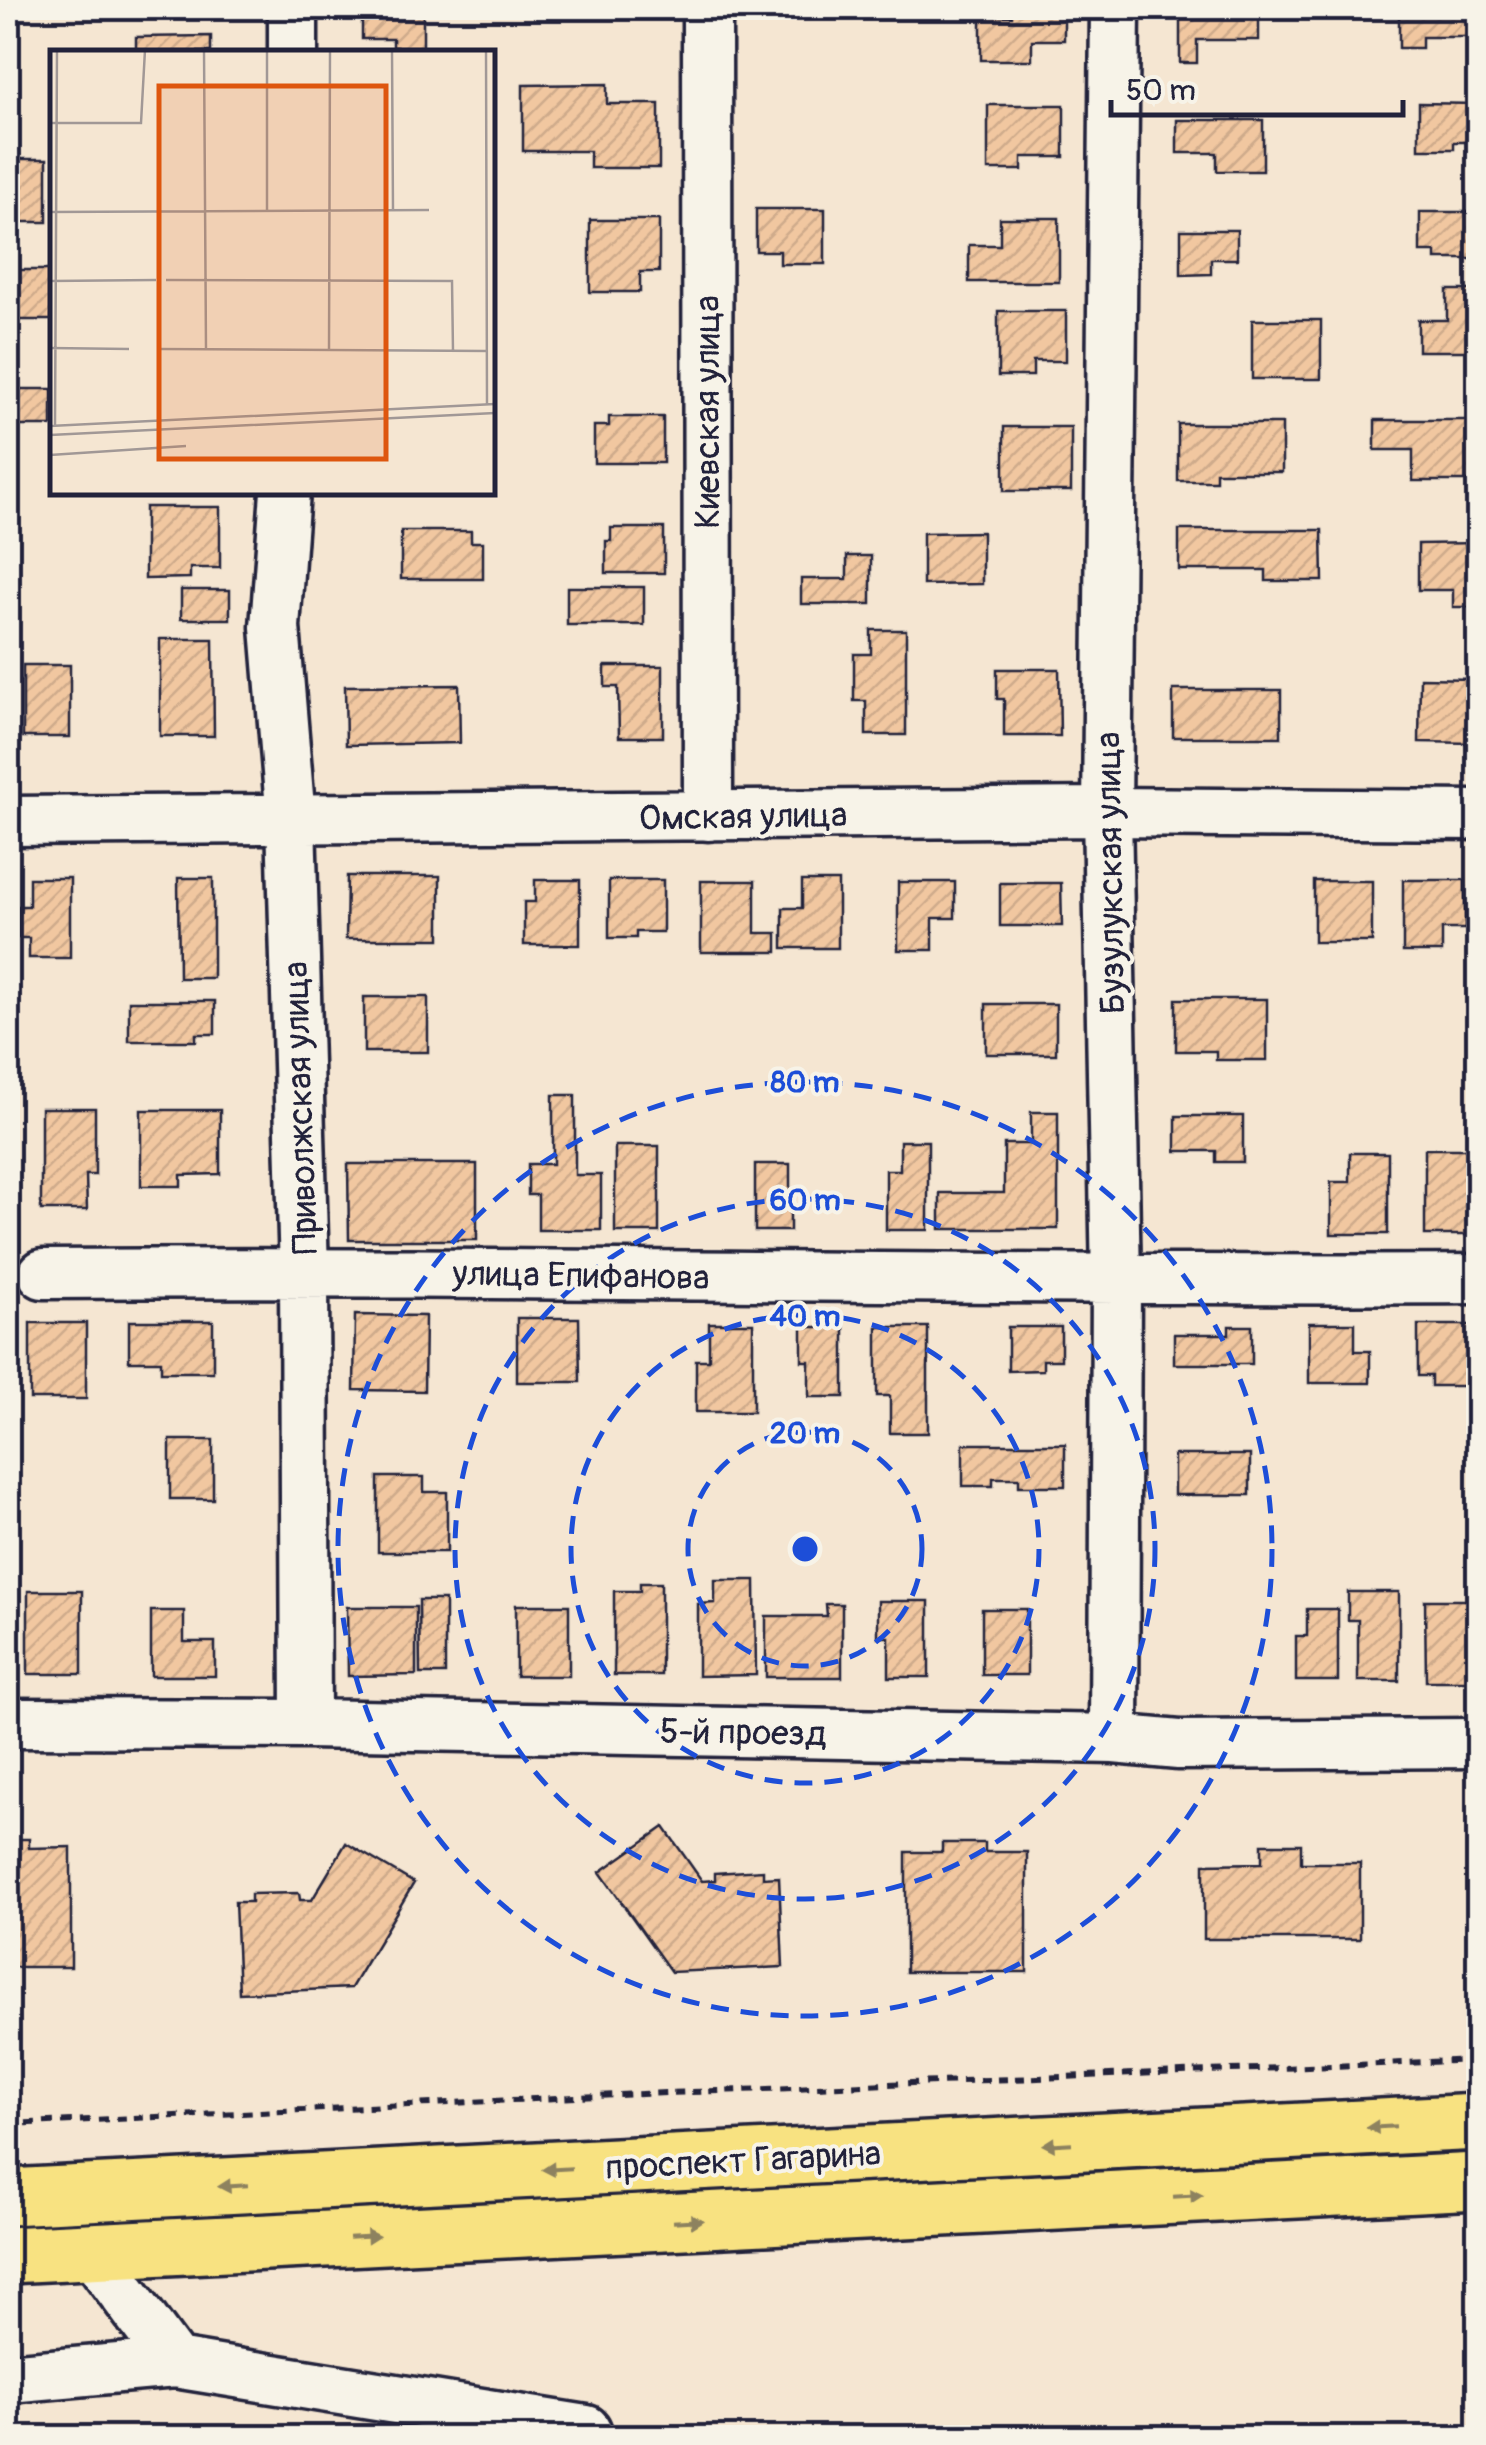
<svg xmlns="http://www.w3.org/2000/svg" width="1486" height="2445" font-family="Pangolin,sans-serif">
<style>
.building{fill:url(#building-hatch);stroke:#22223b;stroke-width:2.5}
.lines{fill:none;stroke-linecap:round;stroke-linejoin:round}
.minor-casing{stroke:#22223b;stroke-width:55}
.major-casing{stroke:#22223b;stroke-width:62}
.path{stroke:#22223b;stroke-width:6;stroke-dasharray:10 8;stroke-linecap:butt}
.minor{stroke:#f7f3e8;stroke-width:48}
.major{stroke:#f8e281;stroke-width:55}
.oneway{fill:#8d825e}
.ring{fill:none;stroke:#1d4ed8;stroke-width:5;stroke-dasharray:18 12}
.labels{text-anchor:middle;stroke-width:8;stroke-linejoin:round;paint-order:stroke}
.street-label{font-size:35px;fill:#22223b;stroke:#f7f3e8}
.inset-road{fill:none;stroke:#a19896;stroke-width:2.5}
.view{fill:#de560e;fill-opacity:0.15;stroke:#de560e;stroke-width:5}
.inset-edge{fill:none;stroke:#22223b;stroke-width:5}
.centre{fill:#1d4ed8;stroke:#f7f3e8;stroke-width:5}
.ring-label{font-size:30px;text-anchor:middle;font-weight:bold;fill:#1d4ed8;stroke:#f7f3e8;stroke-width:8;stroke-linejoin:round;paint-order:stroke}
</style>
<defs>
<pattern id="building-hatch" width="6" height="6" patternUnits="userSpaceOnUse" patternTransform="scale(2.5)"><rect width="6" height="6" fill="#f1c7a0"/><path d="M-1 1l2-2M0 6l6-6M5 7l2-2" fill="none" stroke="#ceab8b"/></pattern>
</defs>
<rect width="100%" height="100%" fill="#f5e6d2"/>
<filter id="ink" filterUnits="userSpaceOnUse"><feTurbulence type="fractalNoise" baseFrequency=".01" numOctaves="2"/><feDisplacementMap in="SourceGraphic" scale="20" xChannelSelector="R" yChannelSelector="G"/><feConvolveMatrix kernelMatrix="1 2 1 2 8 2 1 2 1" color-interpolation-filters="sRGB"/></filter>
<g filter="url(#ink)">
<path class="building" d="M362 8H423V47H393V39H362Z
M1012 8H1064V40H1032V60H981V16H1012Z
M1180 8H1259V40H1197V63H1180Z
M1399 8H1478V37H1422V48H1399Z
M211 36V52H136V37Z
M607 84V104H659V168H590V151H523V85Z
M1419 103 1478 104V142H1454V149H1419Z
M988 105H1064V157H1022V170H988Z
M1177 120H1263V171H1217V153H1177Z
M8 159H47V222H8Z
M756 209H825V264H780V251H756Z
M1420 212H1478V259H1436V252H1420Z
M1000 218H1059V282H969V245H1000Z
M590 220H659V272H640V292H590Z
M1181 230H1237V259H1211V274L1181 275Z
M8 270H52V320H8Z
M1447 290H1478V351H1418V320H1447Z
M998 311H1066V361H1033V376H998Z
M1252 320H1321V379H1252Z
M8 389H52V426H8Z
M609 417H663V463H594V426H609Z
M1375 420H1476V481H1413V450H1375Z
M1178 424H1282V472H1216V481H1178Z
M1004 427H1071V491H1004Z
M145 507H220V568H190V578L145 579Z
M611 528H664V573H606V541H611Z
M1179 530H1322L1323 581H1266V570H1179Z
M401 531H471V542H483V579H401Z
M982 532V584L923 585V533Z
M1478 543V607H1453V590H1418V544Z
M847 556H871V604H801V579H847Z
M567 587H644V625H567Z
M181 590H230V619H181Z
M871 630H906V735H866V701H854V654H871Z
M160 639H213L214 736H160Z
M23 665H70V737H23Z
M605 666H663V737H619L618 687H605Z
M997 669H1059L1060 736H1004V699H997Z
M1420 678 1475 679 1474 743 1419 742Z
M459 685 460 743 346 745 345 686Z
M1173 690H1281V737H1173Z
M347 876H440V939H346Z
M29 878H70V958H29V938H19V906H29Z
M178 878H213V978H179Z
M535 880H580V945H524V902H535Z
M609 880H663V932H636V938H609Z
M1403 880H1465V929H1442V952H1403Z
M701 881H755V933H777V952H701Z
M802 881H838V948H783V908H802Z
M1314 881H1372V942H1314Z
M898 882H955V918H933V950H898Z
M1000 883H1061L1062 926H1000Z
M364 997H428V1052H364Z
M1176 999H1267V1060H1216V1051H1176Z
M129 1001H215V1034H196V1041H129Z
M986 1004H1056V1054H986Z
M553 1095H575V1175H601V1230H538V1195H528V1164H553Z
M41 1108H95V1175H86L87 1210H41Z
M141 1110H220V1174L181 1175V1186H141Z
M1031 1112H1058V1229H940V1193H1004V1144H1031Z
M1176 1116H1243V1162H1216V1151H1176Z
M900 1141H928V1230H886V1170H900Z
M615 1146H659V1232H615Z
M1425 1149H1478V1235H1425Z
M1350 1153H1388V1234H1331V1182H1350Z
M348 1164H477V1240H349Z
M755 1164H790V1231H755Z
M355 1315 425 1316 424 1391 354 1390Z
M517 1318H579L580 1382H517Z
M129 1321H213V1372H161V1361H129Z
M30 1323H86V1399H30Z
M709 1323H753V1412H696V1360H709Z
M1309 1323H1355V1351H1370V1383H1309Z
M1418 1325H1478V1386H1431V1376H1418Z
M1229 1326H1252V1364H1174V1334H1229Z
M802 1327H844V1397H809V1361H802Z
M877 1327H928V1433H890V1396H877Z
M1008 1327H1061V1360H1043V1370L1008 1371Z
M170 1440H213V1499H170Z
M963 1444H1065V1486H1019V1478H993V1486H963Z
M1174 1455H1250V1495H1174Z
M378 1477H424V1492H447V1552H378Z
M715 1580H755L756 1675 698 1676V1604L715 1603Z
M640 1583H661V1675H614V1591H640Z
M28 1591H82V1674H28Z
M1348 1592H1399V1681H1358V1620H1348Z
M419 1600H445V1674H420Z
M1425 1600H1478V1681H1426Z
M878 1601H929V1677H889V1637H878Z
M826 1604H842V1677H766V1616H827Z
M516 1605H569V1676H516Z
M347 1607H416V1675L348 1676Z
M982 1609H1027V1675H982Z
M1307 1609H1338V1681H1296V1636H1307Z
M151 1611H184V1642H215V1676H151Z
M664 1827 702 1881 715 1880V1873L763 1870V1878L779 1877 783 1967 671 1972 600 1872Z
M8 1839H29V1848L71 1847V1967H8Z
M346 1843 414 1883 351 1988 239 1993 235 1902H251V1894L299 1893 300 1900H312Z
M942 1843H985V1852H1027V1972H906V1852H942Z
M1262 1844H1301V1863H1360V1939H1204V1864L1262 1863Z"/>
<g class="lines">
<g class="minor-casing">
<path id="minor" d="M293 8V52
M707 8 708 816
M285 492 275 627 291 820 304 1272 306 1724
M8 821 1107 812 1478 815
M43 1274C522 1270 1000 1282 1478 1279
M8 1723 306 1724 1114 1739 1179 1745 1478 1743
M1114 1739 1116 1281 1107 812 1115 8
M92 2251 175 2363
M8 2378 175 2363 586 2430 589 2438"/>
</g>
<g class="major-casing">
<path id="major" d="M8 2197 1478 2122
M8 2255 1478 2181"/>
</g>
<path class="path" d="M8 2124 619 2095 1478 2060"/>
<use href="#minor" class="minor"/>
<use href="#major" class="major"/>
</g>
<defs><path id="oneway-solid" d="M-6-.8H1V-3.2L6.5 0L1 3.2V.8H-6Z" transform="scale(2.5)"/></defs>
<g class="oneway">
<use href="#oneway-solid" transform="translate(1381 2127) rotate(177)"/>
<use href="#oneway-solid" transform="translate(1057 2144) rotate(177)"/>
<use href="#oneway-solid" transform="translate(557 2169) rotate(177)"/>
<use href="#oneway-solid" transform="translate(233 2186) rotate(177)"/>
<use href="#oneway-solid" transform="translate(1188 2196) rotate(-3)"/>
<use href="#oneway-solid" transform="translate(688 2221) rotate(-3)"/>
<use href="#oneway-solid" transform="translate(364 2237) rotate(-3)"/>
</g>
</g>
<g class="ring">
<circle cx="805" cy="1549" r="117"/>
<circle cx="805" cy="1549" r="234"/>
<circle cx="805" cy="1549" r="350"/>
<circle cx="805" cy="1549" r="467"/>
</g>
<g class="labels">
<g class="street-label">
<text transform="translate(707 412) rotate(-90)" y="12">Киевская улица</text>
<text transform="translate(743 816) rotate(-1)" y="12">Омская улица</text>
<text transform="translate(1110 873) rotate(-91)" y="12">Бузулукская улица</text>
<text transform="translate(300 1108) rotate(-92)" y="12">Приволжская улица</text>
<text transform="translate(581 1275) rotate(1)" y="12">улица Епифанова</text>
<text transform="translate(743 1732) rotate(1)" y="12">5-й проезд</text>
<text transform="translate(743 2160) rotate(-3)" y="12">проспект Гагарина</text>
</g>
</g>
<g transform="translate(50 50)">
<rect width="445" height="445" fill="#f5e6d2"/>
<path class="inset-road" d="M154 0 156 299M217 0V161M342 0 343 160M436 0 437 355M0 73H91L95 0M0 162 379 160M116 230 402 231 403 301M0 231 106 230M0 298 79 299M109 299 437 301M279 301 280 0M0 376 445 354M5 376 7 0M0 385 445 363M0 405 136 396"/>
<path class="view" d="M109 36H336V409H109Z"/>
<rect width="445" height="445" class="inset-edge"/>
</g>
<circle cx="805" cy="1549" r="15" class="centre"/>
<g class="ring-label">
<text x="805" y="1092">80 m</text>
<text x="805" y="1210">60 m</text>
<text x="805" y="1326">40 m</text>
<text x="805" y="1443">20 m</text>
</g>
<rect width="1486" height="2445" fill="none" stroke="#f7f3e8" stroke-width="40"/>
<rect x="20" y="20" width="1446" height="2405" fill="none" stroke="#22223b" stroke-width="4" filter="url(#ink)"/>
<path d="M1111 100v15h292v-15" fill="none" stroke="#22223b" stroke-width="5"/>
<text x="1126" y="100" font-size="30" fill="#22223b" stroke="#f7f3e8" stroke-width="8" paint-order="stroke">50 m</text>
</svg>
